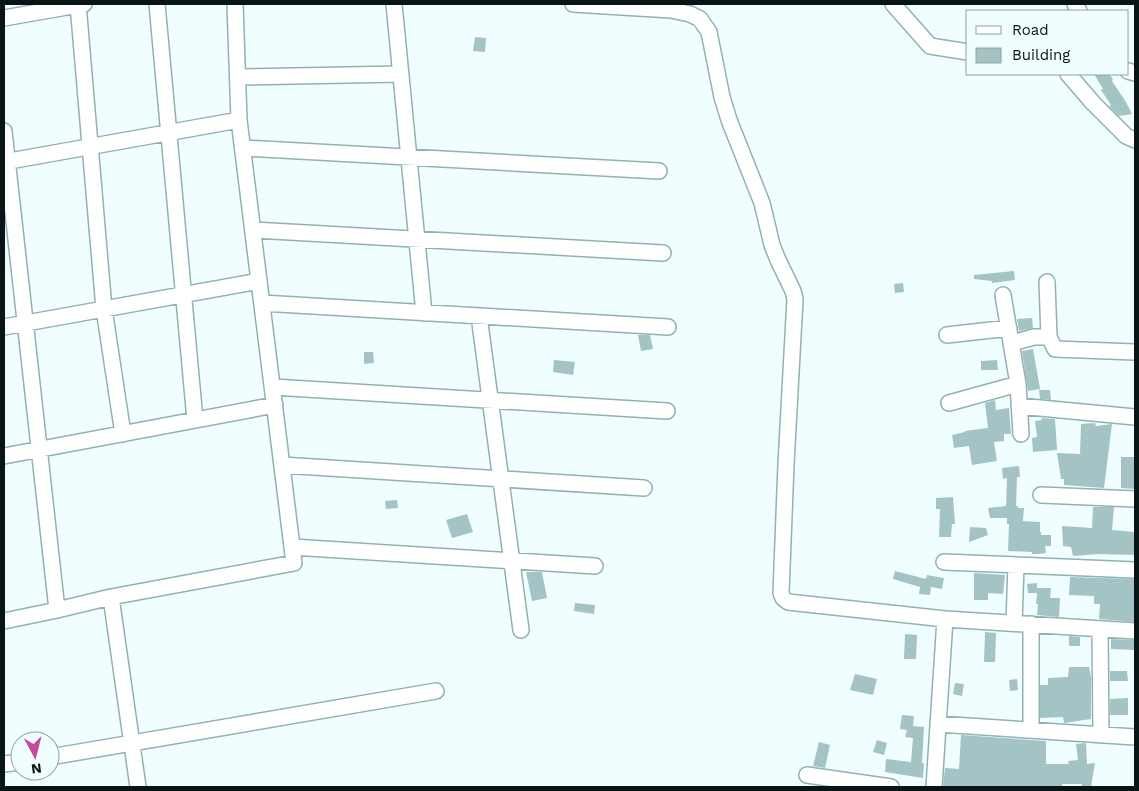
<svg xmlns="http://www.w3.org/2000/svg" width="1139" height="791" font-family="'Work Sans',sans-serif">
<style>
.building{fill:#a4c3c5}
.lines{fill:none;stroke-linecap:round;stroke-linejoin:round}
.minor-casing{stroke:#92b1b3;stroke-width:18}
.minor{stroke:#fff;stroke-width:15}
</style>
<rect width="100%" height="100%" fill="#f1feff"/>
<path class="building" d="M475 37 486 38 485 52 473 51Z
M1094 74H1110L1113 80 1112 81 1126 102 1132 114 1119 116 1109 106 1111 105 1101 90 1103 89Z
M1014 271 1015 280 992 283V281L974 279V275Z
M903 283 904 292 895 293 894 284Z
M1032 318 1033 328 1019 331 1017 319Z
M638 335H650L653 349 641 351Z
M1033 349 1040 389 1028 391 1022 351Z
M364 352H373L374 363 364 364Z
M554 360 575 362 573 375 553 372Z
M997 360 998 370H981V361Z
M1039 390H1050L1051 400 1040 399Z
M995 400 996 410 1009 408 1011 434H1004V441L994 442 997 461 972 465 969 446 954 448 952 435 965 432V431L988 428 985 403Z
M1041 418 1055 419 1057 450 1033 452 1032 438 1037 437 1035 421 1042 420Z
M1095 423 1096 426 1112 424 1104 488 1064 485V479H1061L1057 453 1080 454 1081 424Z
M1121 457H1135V489L1121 488Z
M1019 466 1020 477H1017L1016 506H1018V508H1024L1023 521 1040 522V532H1041V535H1051V546H1045L1046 553 1039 554H1032V552L1008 551 1009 524H1007V518H990L988 508 1006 506 1007 478 1003 479 1002 468Z
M953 497 955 524H952L951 537H939L940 509H936V498Z
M397 500 398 508 386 509 385 501Z
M1093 507H1114L1112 530 1135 532V555L1098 554 1073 556 1071 547 1063 546 1062 526 1092 528Z
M467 514 473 532 452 538 446 520Z
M970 527 986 528 988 535 969 542Z
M895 571 926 579 927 575 944 578 942 589 931 587 930 595 919 594 920 587 893 579Z
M526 572H542L547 598 532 601Z
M974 573 1005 575 1003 594 988 593V600H974Z
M1070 577 1135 579V622L1099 619 1100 604H1094V596L1069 595Z
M1037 583V588H1051L1050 598H1060L1059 617 1037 615 1038 604H1036L1037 593H1028L1027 584Z
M575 603 595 605 594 614 574 611Z
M985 632 996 633 995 662H984Z
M905 634 917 635 916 659H904Z
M1069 636 1080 637V646H1069Z
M1111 639 1135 640V650L1111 649Z
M1069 667H1089L1091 677V719L1064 723 1063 717 1040 718V685H1048V678L1068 677Z
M1110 671H1127L1128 681H1110Z
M855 674 877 679 873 695 850 690Z
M1017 679 1018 690 1010 691 1009 680Z
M955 683 964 684 962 696 953 694Z
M1128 698V715H1110V699Z
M902 715 914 716 913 726 924 727 922 763H924L923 778 885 772 886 759 911 762 913 738 905 737 907 730 900 729Z
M961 735 1046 741V764H1069L1068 761 1078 760 1076 744 1086 743 1087 764 1095 763 1091 787H1082V784H1062V787H943L945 768 959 769Z
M877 740 887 743 884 755 873 752Z
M819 742 830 745 825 768 813 766Z"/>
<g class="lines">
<g class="minor-casing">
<path id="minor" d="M78 4 104 309 123 434
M157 4 195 420
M394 4 424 313
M573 4 671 10 690 14 700 19 709 32 722 97 729 120 762 203 772 245 778 260 793 291 795 299 786 464 781 593 783 598 788 602 945 619 1135 631
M893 4 930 46 968 52
M1075 4 1079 11
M4 18 84 4
M1128 71 1135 73
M1068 74 1093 103 1126 136 1135 140
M238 77 401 74
M4 131 57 610
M243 148 659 171
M4 162 239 120
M253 230 663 253
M1047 282 1049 337
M1003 295 1018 384 1021 434
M262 303 668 327
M479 316 521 630
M4 327 259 281
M947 335 1009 328
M1012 343 1034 337H1049L1055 349 1135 352
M273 387 667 411
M949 403 1018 384
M1019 406 1135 417
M4 456 275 405
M282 465 644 488
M1041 495 1135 499
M292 547 595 566
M944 562 1135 570
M111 597 138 787
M4 621 57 610 111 597 294 563 239 120 235 4
M1014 623 1016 565
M1031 624V730
M1100 629 1101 735
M938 724 1135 737
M50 757 436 691
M4 764 20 762
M807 775 891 787
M934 787 945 619"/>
</g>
<use href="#minor" class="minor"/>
</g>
<rect width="1139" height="791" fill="none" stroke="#081415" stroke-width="10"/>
<rect x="966" y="10" width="162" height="65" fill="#f1feff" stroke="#94a0a1"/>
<rect x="976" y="26" width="25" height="8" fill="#ffffff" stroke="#94a0a1"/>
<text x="1012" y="35" font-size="15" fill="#081415">Road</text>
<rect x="976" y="48" width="25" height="15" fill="#a4c3c5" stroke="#94a0a1"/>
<text x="1012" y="60" font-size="15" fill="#081415">Building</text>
<g transform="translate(35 756) rotate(173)"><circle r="24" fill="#f1feff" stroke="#94a0a1"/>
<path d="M0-4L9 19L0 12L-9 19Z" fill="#c44a9c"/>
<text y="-8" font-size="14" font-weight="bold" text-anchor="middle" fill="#081415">N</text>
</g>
</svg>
